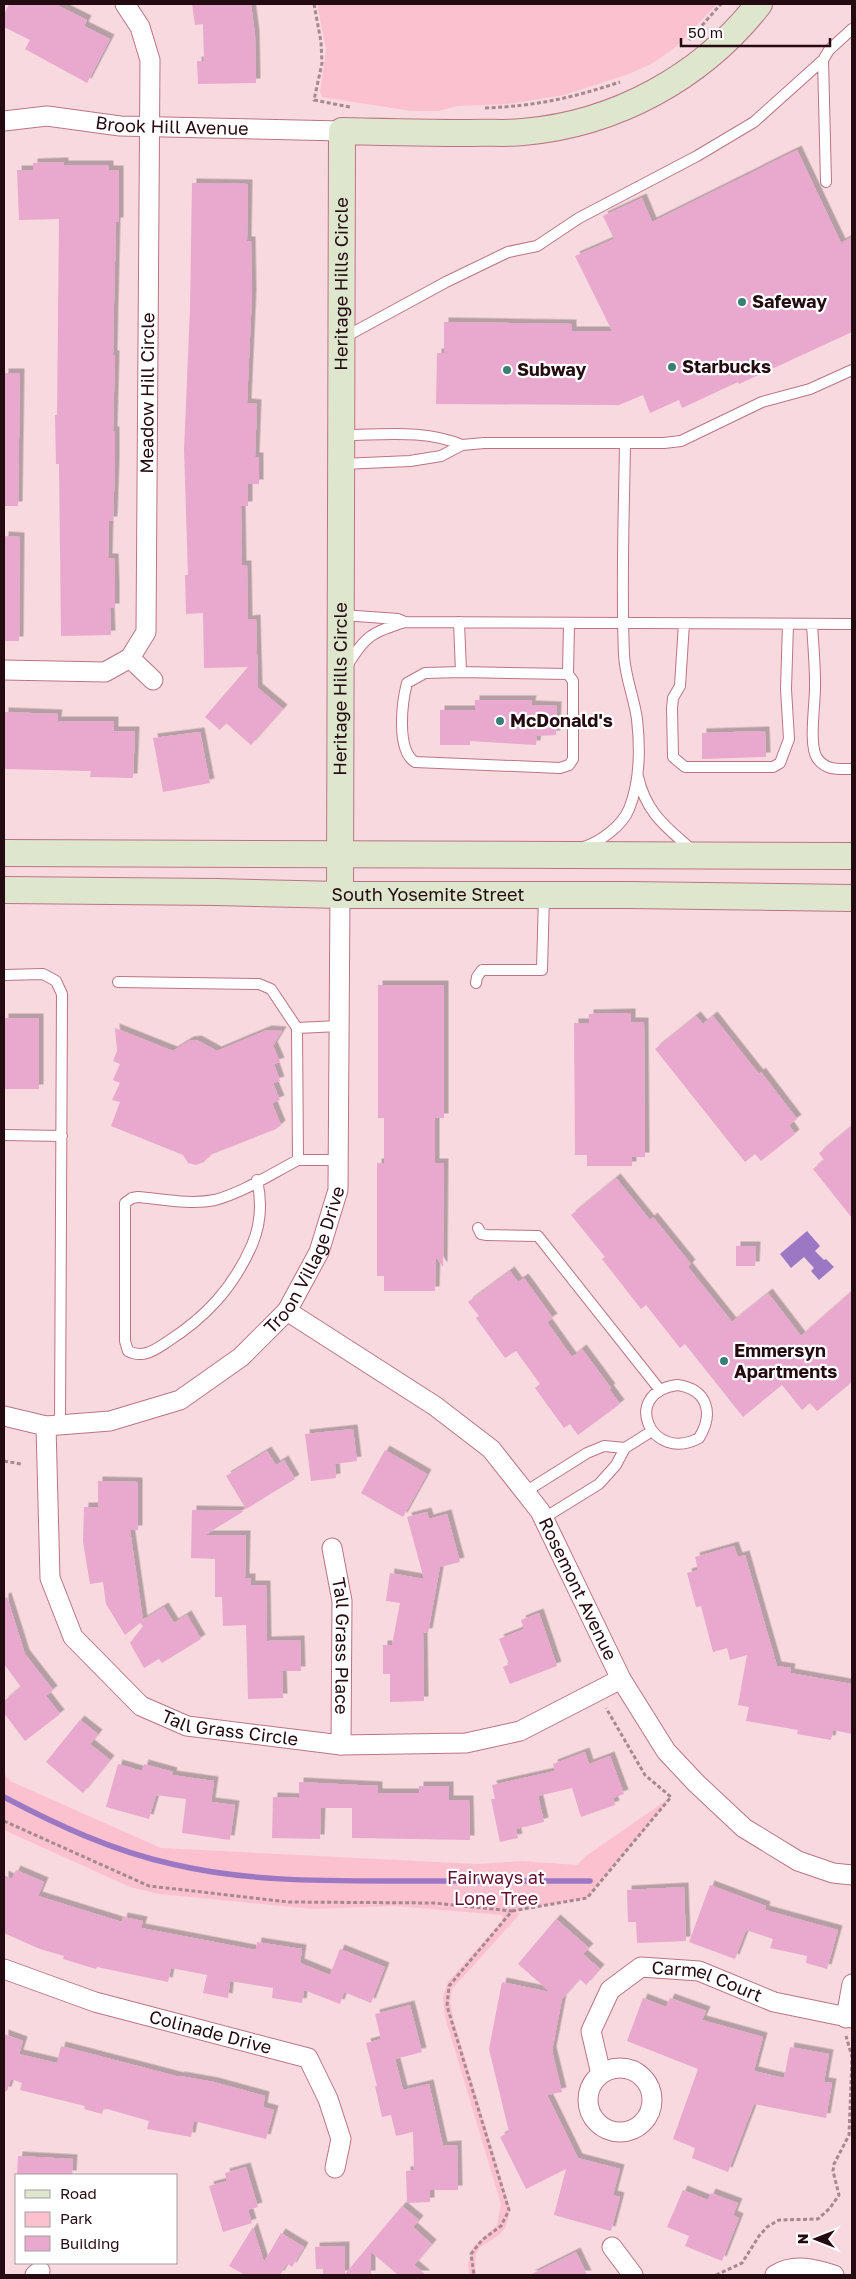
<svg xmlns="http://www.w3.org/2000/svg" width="856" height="2279" font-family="'Golos Text',sans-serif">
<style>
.green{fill:#fcc1ce}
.water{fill:#9b77c4}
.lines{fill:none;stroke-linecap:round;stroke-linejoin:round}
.stream{stroke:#9b77c4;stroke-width:5.5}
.building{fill:#e9a8cd;filter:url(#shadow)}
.lane-casing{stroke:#ba7585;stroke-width:12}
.street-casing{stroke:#ba7585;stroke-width:21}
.secondary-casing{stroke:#ba7585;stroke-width:28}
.path{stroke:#a6898f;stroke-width:3;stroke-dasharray:4 2.5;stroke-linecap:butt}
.lane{stroke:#fff;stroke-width:10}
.street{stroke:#fff;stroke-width:19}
.secondary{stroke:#dee7cd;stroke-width:26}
.poi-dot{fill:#387f76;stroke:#fff;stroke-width:2}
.labels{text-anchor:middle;stroke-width:4.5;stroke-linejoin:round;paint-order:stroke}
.street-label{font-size:18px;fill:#240a11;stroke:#fff}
.poi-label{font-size:18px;font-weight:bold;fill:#240a11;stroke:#fff;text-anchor:start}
.park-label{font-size:18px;fill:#65102f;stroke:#fff}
</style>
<defs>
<filter id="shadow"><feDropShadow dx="4.5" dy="-4.5" stdDeviation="0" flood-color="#0004"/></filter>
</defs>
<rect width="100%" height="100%" fill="#f8d9df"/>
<path class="green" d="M317 4H717L677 46 653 63 629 74 564 95 508 104 458 106 439 111H411L322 97 320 92 326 50Z
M4 1773 10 1781 161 1848 478 1864 522 1861 577 1865 586 1856 671 1797 587 1898 517 1910 519 1915 452 1989 450 2002 454 2021 510 2208C509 2214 508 2223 505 2228 490 2249 471 2237 476 2275H469L468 2264 473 2247 497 2225 501 2204 445 2017 443 1997 448 1982 502 1921V1915L394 1906 312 1909 159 1894 130 1887 4 1830Z"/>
<path class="water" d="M807 1231 820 1246 815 1251 824 1260 826 1259 834 1267 819 1280 811 1271 814 1268 804 1257 791 1268 780 1254Z"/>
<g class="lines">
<path class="stream" d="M4 1797C57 1825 113 1851 172 1864 243 1881 317 1881 390 1881 457 1881 524 1881 590 1881"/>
</g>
<path class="building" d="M9 4H55L87 20 84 26 110 39 87 83 25 49 30 40 4 27V15Z
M192 4H251L255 35 256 83 198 84 197 61H204L203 24 195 25Z
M797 150 841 243 852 237V332L739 384 738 382 682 408 679 400 650 413 643 395 619 405 436 404 437 353H444V322L572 324V331H612L575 256 614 239 603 216 642 198 652 222Z
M64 162V165H109V170H119V222H116L114 304 113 355H115L113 431H115V463L113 521H109L108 558H114L115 587V608H110L111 635 61 636 59 464H56L55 415H57L59 219 19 220 17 170H33V163Z
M192 183 248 184 247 241H251L252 294 247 403 257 404 255 457H259V484H248V506H241L242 565H247L248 620 256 619 258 688 283 709 251 745 226 723 220 730 205 717 248 667 204 668 203 613 186 614 185 575H188L184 450 190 309Z
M4 373H20L18 506H4Z
M4 536 20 537 19 641H4Z
M475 700H532L531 705 557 706 556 735 537 736 536 745 470 741V745H440V710H475Z
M4 712 58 714 57 721H114V731H135L133 778 90 777 91 771 4 769Z
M765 731 766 757 702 759V733Z
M200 732 210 783 163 792 153 738Z
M378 985H444V1118H435V1163H444L443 1267 436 1257 435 1291H384V1276H377V1163H384V1118H378Z
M631 1013V1022H644L645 1157H632V1166H587V1155H575L574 1023H589V1014Z
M696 1016 703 1024 713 1016 759 1074 761 1072 797 1119 789 1125 795 1134 761 1161 755 1154 745 1162 655 1049Z
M4 1018H39V1089H4Z
M115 1028 173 1051 189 1041 197 1040 217 1051 267 1030 282 1031 273 1046 280 1062 274 1064 280 1081 273 1083 280 1100 272 1103 281 1125 276 1129 210 1155 204 1162 196 1165 188 1163 183 1155 111 1126 120 1102 112 1100 120 1083 113 1080 120 1064 113 1061 117 1051Z
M852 1126V1218L813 1169 824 1160 819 1153Z
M616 1178 650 1220 653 1217 691 1264 688 1267 732 1322 768 1293 801 1336 852 1291V1382L817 1411 810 1403 802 1410 782 1385 743 1417 685 1344 680 1348 646 1305 641 1309 602 1259 605 1257 571 1215Z
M736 1246H756L755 1266H736Z
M510 1271 518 1282 524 1278 553 1318 547 1322 572 1357 582 1349 611 1388 609 1389 620 1404 578 1435 570 1424 564 1428 535 1388 540 1384 516 1351 505 1358 476 1318 479 1316 468 1302Z
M353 1429 357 1461 335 1464 336 1478 311 1481 305 1434Z
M385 1450 427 1474 403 1517 361 1493Z
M267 1451 276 1465 284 1460 295 1479 246 1509 226 1476Z
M98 1481 138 1482V1530H130L143 1620 164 1607 174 1623 187 1615 201 1639 162 1663 159 1659 144 1668 130 1643 143 1626 140 1623 125 1635 106 1604 103 1582 90 1584 83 1542 84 1507H98Z
M192 1510 244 1511 205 1535H246L245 1578H251V1585H266L267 1641 300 1640 301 1671H282L283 1698 248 1699 246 1625 223 1626 222 1597H215V1559L191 1558Z
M427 1512 429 1519 447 1514 460 1562 440 1567 428 1633 423 1632 424 1701 390 1702V1674H383V1645H392L400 1603 386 1601 390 1573 424 1579 407 1517Z
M734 1546 738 1557 745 1555 777 1666 791 1668 790 1673 852 1684V1734L833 1730 831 1740 797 1734 798 1730 746 1721 749 1707 738 1705 747 1655 730 1660 727 1648 713 1652 701 1606 696 1607 687 1573 698 1570 695 1557Z
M7 1597 25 1654 53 1690 46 1696 60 1714 25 1741 4 1713V1701L21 1687 4 1664V1598Z
M539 1613 557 1666 510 1684 503 1667 509 1664 499 1639 524 1629 521 1620Z
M80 1720 98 1734 90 1744 110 1760 83 1793 46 1762Z
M585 1752 589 1764 610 1756 624 1794 613 1798 615 1805 581 1817 572 1788 538 1796 544 1822 516 1829 518 1838 500 1842 491 1799H495L492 1785 555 1771 553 1764Z
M118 1764 142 1771 144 1764 173 1772 172 1775 214 1781 211 1802 235 1805 230 1840 182 1833 186 1799 156 1795 149 1819 106 1807Z
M299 1782 378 1786V1793H419V1786H449V1800H469L470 1840 352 1838V1808H321L320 1839 272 1838 273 1797 299 1798Z
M16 1870 44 1882 38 1896 122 1922 123 1917 143 1921 141 1928 256 1950 257 1942 302 1949 300 1963 330 1975 340 1949 385 1967 371 2003 344 1992 340 2004 304 1990 302 2003 272 1998 273 1988 230 1981 228 1998 203 1993 207 1975 171 1968 168 1982 97 1967 96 1969 63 1959 64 1956 40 1949 4 1933V1875L12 1879Z
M710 1885 766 1906 765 1910 838 1930 827 1969 806 1963 807 1956 770 1948 773 1939 746 1930 735 1959 689 1942Z
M684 1887 686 1941 637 1943 636 1922H628L627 1890Z
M556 1919 589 1948 583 1954 600 1969 586 1985 580 1979 562 1999 552 2051 562 2092 547 2095 578 2158 620 2169 613 2195 620 2197 611 2231 554 2215 566 2169 526 2189 500 2137 509 2132 489 2049 502 1982 550 1992 518 1964Z
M643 1998 666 2007 670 1998 706 2011 702 2020 763 2037 754 2071 784 2078 790 2047 829 2054 824 2082 832 2083 826 2118 754 2104 728 2172 692 2158 695 2148 673 2139 698 2069 627 2041Z
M410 2005 422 2052 395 2059 403 2090 429 2084 443 2146 457 2145 458 2190H430V2202L407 2203 406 2171 414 2170 413 2132 396 2136 391 2115 382 2117 375 2086H377L366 2043 381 2039 375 2014Z
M4 2034 23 2041 19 2054 57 2063 61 2046 180 2077V2076L214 2082 265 2096 263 2107 274 2110 266 2139 194 2121 191 2137 147 2129 149 2121 104 2108 102 2114 84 2109 85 2106 20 2090 22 2083 11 2079 7 2091H4Z
M18 2156 73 2159 72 2175H17Z
M246 2167 258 2207 248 2210 252 2223 223 2232 209 2186 227 2181 225 2173Z
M683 2190 708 2200 711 2193 738 2203 733 2215 739 2218 722 2261 685 2246 689 2236 667 2227Z
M402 2206 419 2220 413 2227 432 2244 414 2265 426 2275H398L371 2252V2275H323V2269H316L315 2247 345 2246V2274Z
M253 2227 264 2262 281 2233 304 2247 292 2267 287 2263 280 2275H245L229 2266Z
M576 2252 587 2275H530Z"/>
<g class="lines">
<g class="lane-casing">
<path id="lane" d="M826 182 823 60 829 50 852 29
M343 338 446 282 508 252 537 246 579 218 697 156 754 122 823 60
M343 435C382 435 425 429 462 445
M342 464 410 461 441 456 462 445 484 443H664L681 441 762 402 810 389 852 370
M342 615 398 619 405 622
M459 622 461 672 568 674 569 623
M684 623 680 686 673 698 672 708 673 757 685 767H773L780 763 789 739 786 689 788 624
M812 624C813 643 815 662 815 682 816 700 808 744 817 758 826 771 839 769 852 769
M347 666C365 636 372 632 405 622L852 624
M461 672 425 673 407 683C402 702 396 750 415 762L560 768 569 765 573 759V681L568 674
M638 777C647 815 667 827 694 852
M584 847C601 841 622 826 629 809 640 782 640 746 637 719 634 697 625 677 624 655 621 585 624 513 625 443
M4 975 43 974 56 981 62 994 60 1425
M118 982 259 984 271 989 297 1028
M476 983 477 977 482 970H542L544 895
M4 1135 62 1136
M338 1160H298L297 1028 339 1026
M257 1180C262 1202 261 1224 252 1245 233 1288 206 1317 167 1342 155 1350 143 1359 128 1351L125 1341V1203L132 1198 138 1197C162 1199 190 1205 215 1200 244 1192 271 1174 298 1160
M478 1228 481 1234 487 1235 538 1236 660 1390
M677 1385C708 1389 714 1414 699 1438 651 1464 620 1393 677 1385Z
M525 1492 587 1453 604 1446 625 1448
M544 1518 599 1484 616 1465 625 1448 652 1431"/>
</g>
<g class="street-casing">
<g id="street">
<path id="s1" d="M4 121 47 116 120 126 342 131"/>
<path d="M130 658 153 680"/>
<path id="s2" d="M4 670 105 672 130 658 146 632 150 60 140 27 125 4"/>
<path id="s3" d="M287 1311 435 1406 491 1449 540 1511 621 1679 666 1751 695 1782 744 1828 798 1861 833 1873 852 1875"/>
<path id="s4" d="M4 1416 46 1426 110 1421 180 1400 241 1357 287 1311 319 1252 338 1190 340 895"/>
<path id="s5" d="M46 1426 50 1578 73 1637 141 1706 187 1726 341 1745 466 1743 520 1731 621 1679"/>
<path id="s6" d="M332 1548 342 1601 341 1745"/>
<path id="s7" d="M4 1969 95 2002 308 2058 328 2099 341 2139 335 2168"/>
<path d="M846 2018 852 1984"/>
<circle cx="620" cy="2100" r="32"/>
<path id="s8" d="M601 2074 591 2031 610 1990 641 1967 699 1971 774 2002 852 2018"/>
<path d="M612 2247 633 2275"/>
<path d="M35 2275 40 2271"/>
<path d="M775 2275C794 2263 815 2269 834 2275"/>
</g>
</g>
<g class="secondary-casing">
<g id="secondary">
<path d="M4 853 852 856"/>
<path id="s9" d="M4 890 217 892 340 895H628L852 898"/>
<path id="s10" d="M340 895 342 131C384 132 427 133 470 133 488 132 506 134 523 132 616 124 702 77 759 4"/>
</g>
</g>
<path class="path" d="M314 4 321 42 322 63 314 100 350 107
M689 40 721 4
M485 108C536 106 572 98 620 82
M4 1461 21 1464
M4 1821 149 1886 289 1902 434 1903 512 1911 449 1986 447 2006 509 2210 501 2226 482 2240 471 2254 474 2275
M512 1911 587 1898 671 1797 645 1775 606 1708
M716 2275 742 2263 759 2236 767 2227 779 2220 818 2219 830 2208 839 2195 833 2171 834 2164 849 2135 852 2057 846 2036"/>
<use href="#lane" class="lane"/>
<use href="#street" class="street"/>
<use href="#secondary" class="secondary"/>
</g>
<g class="poi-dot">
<circle cx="742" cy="302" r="5"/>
<circle cx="672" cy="367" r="5"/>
<circle cx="507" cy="370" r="5"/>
<circle cx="500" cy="721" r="5"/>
<circle cx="724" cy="1361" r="5"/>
</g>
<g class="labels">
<g class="street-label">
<text dy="6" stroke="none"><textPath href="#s1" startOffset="169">Brook Hill Avenue</textPath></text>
<text dy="6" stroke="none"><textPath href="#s10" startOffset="611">Heritage Hills Circle</textPath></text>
<text dy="6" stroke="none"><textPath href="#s2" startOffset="399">Meadow Hill Circle</textPath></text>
<text dy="6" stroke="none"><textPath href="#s10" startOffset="206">Heritage Hills Circle</textPath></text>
<text dy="6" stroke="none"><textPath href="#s9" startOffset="424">South Yosemite Street</textPath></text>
<text dy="6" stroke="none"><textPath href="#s4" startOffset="374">Troon Village Drive</textPath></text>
<text dy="6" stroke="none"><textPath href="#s3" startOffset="412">Rosemont Avenue</textPath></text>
<text dy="6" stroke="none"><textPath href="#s6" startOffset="99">Tall Grass Place</textPath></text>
<text dy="6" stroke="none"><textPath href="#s5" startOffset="405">Tall Grass Circle</textPath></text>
<text dy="6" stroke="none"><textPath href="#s8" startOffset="196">Carmel Court</textPath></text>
<text dy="6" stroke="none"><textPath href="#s7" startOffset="216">Colinade Drive</textPath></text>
</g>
<g class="poi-label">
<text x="752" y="308">Safeway</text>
<text x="682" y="373">Starbucks</text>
<text x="517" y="376">Subway</text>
<text x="510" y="727">McDonald's</text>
<text x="734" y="1357">Emmersyn<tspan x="734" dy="21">Apartments</tspan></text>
</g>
<g class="park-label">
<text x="496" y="1884">Fairways at<tspan x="496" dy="21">Lone Tree</tspan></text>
</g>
</g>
<rect width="856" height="2279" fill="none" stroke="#240a11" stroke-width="10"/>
<rect x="15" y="2174" width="162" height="90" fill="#ffffff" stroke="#a79da0"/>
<rect x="25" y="2190" width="25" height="8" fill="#dee7cd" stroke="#a79da0"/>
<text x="60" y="2199" font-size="15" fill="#240a11">Road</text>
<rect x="25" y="2212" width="25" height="15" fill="#fcc1ce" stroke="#a79da0"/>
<text x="60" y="2224" font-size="15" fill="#240a11">Park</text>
<rect x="25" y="2236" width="25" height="15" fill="#e9a8cd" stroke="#a79da0"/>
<text x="60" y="2249" font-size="15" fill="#240a11">Building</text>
<g transform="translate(816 2239) rotate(270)" stroke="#ffffff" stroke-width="4" paint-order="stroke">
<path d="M0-4L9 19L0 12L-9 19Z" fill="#240a11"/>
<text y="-8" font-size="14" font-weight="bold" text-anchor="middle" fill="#240a11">N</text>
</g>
<path d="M681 38v8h149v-8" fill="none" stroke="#240a11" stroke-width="2.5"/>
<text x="688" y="38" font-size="15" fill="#240a11" stroke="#ffffff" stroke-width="4" paint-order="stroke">50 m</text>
</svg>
